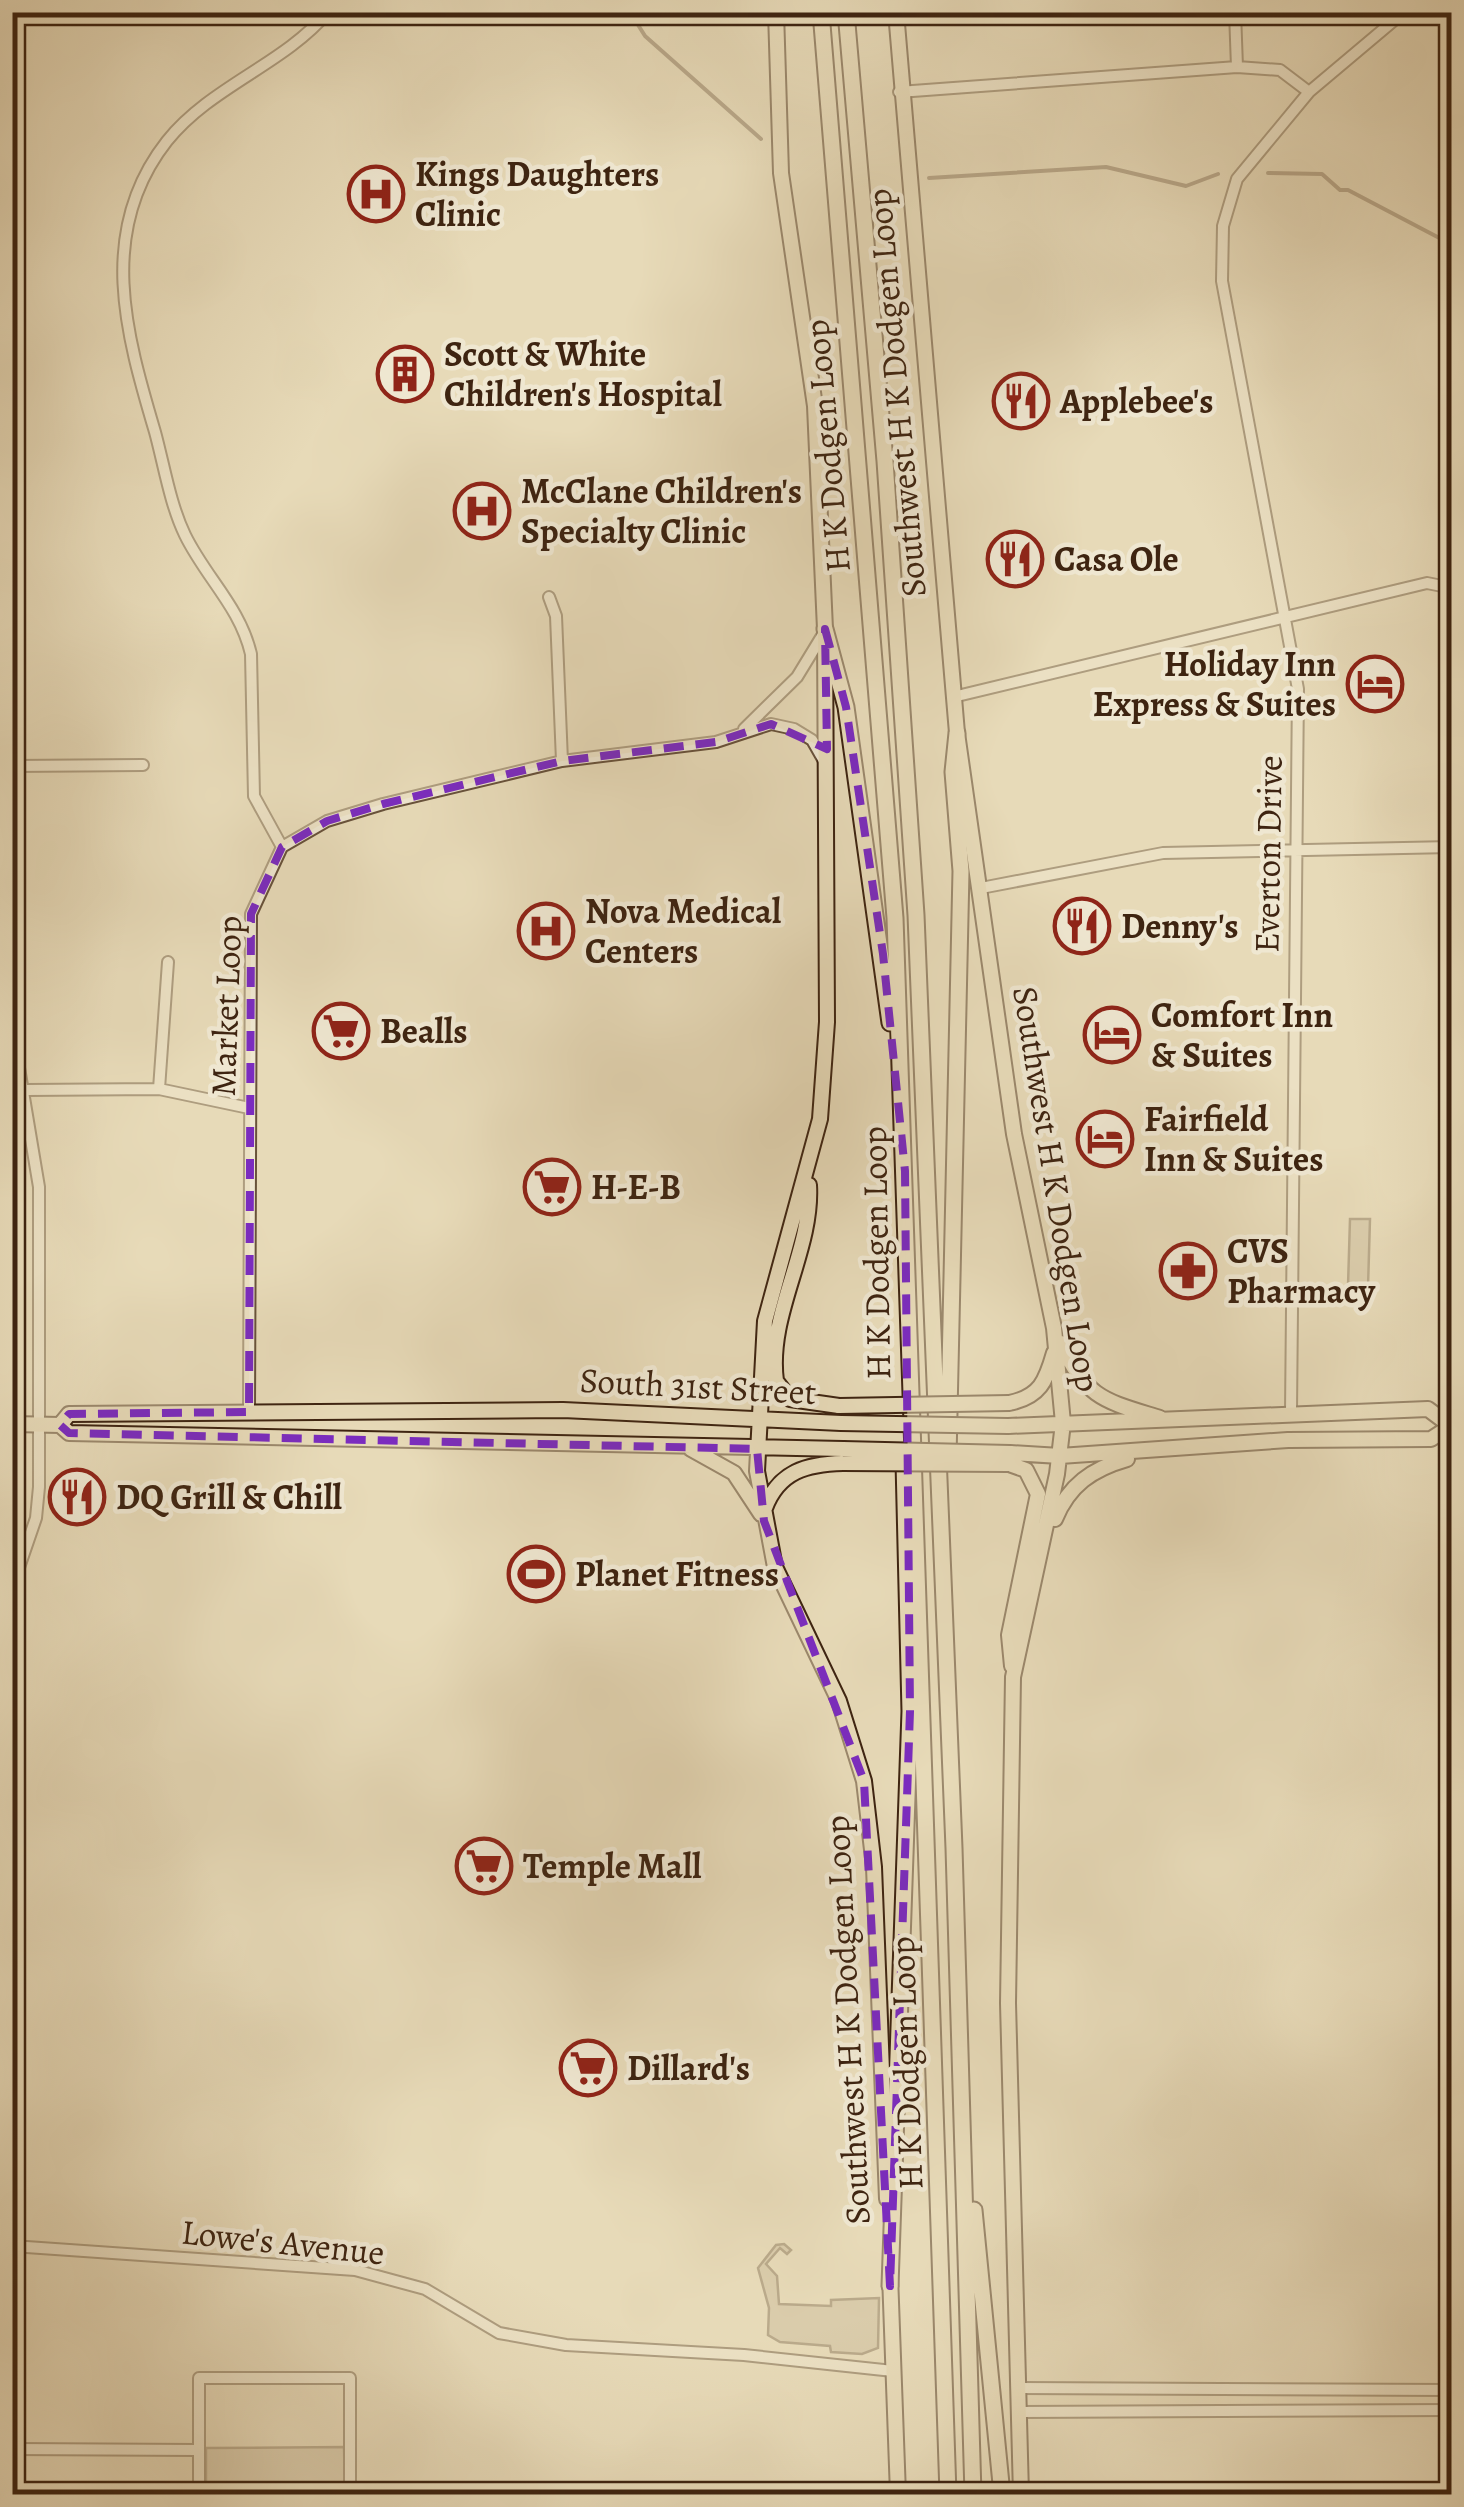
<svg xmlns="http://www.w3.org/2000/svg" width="1464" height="2507" font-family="Alegreya,serif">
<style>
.green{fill:#cabb9c;stroke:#847056;stroke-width:2.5}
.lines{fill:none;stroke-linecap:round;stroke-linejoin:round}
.stream{stroke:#816c53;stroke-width:4}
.minor-casing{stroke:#68523b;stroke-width:14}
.major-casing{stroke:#3e2411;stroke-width:18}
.highway-casing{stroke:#3e2411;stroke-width:19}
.minor{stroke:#efe7d1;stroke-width:10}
.major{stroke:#e7dab8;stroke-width:14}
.highway{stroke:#e7dab8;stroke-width:15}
.major-bridge-casing{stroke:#3e2411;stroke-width:18;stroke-linecap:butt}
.major-bridge{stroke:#e7dab8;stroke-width:14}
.marked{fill:none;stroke:#7b2cbf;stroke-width:8;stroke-dasharray:20 12;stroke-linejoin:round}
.labels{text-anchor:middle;stroke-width:9;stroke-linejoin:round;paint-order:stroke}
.poi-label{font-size:35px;font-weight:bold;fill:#3e2411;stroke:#efe7d1;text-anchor:start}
.street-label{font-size:35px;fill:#3e2411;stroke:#efe7d1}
</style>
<rect width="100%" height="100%" fill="#e7dab8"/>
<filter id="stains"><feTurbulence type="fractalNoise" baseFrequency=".002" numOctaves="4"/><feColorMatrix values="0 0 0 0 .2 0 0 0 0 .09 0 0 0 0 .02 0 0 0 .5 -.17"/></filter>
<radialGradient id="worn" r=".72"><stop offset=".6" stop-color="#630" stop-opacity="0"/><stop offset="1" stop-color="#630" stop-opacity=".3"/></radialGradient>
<path class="green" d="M1350 1219H1370L1368 1287 1348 1286Z
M784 2244 791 2250 787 2254 780 2248 766 2264 777 2276 779 2304 831 2306V2300L879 2298 878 2348 862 2354 831 2352 830 2346 780 2342 768 2335 769 2308 758 2268 776 2245Z
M344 2447 345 2494H206V2448Z"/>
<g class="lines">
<path class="stream" d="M630 12 645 36 761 139
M1268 173 1322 174 1340 190H1348L1447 242
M929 178 1106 167 1186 186 1218 174"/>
<g class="minor-casing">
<path id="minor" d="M1235 12 1237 67
M899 92 1237 67 1280 70 1309 92
M549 597 556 616 562 761
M953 697 1427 583 1452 588
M744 729 797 677 822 636
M12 766 143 765
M282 847 254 796 251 654C240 607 206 578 185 535 170 504 164 465 155 432 126 334 96 231 167 141 211 86 283 65 328 12
M981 888 1163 853 1452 847
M12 1026 39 1187V1487L36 1518 12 1588
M159 1089 168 962
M26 1090 159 1089 249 1108
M249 1412 251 914 282 847 327 821 383 804 562 761 716 742 771 724 794 729 812 740 824 761
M1291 1412 1298 689 1222 281 1223 226 1237 179 1309 92 1404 12
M12 2246 355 2270 425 2289 499 2333 566 2345 744 2355 893 2371
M1019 2388 1452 2390
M1020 2412 1452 2410
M12 2449 198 2450
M199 2494V2378H350V2494"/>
</g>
<g class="major-casing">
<path id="major" d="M776 12 781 173 815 406 825 629 827 1022 820 1119 765 1321 757 1471 775 1567 839 1701 864 1781 874 1867 887 2199
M896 12 957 733 1014 1134 1054 1328 1063 1423 1057 1474 1013 1677 1008 2003 1021 2494
M809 1185C813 1251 767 1314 776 1381L790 1399 839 1406
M1061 1343C1086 1399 1105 1401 1160 1418
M1009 1403C1040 1397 1046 1381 1054 1353
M12 1424 60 1425 69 1433 843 1449
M60 1425 69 1414 563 1410 841 1423
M1008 1426 1428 1409 1452 1427
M691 1449 734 1473 761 1514
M1010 1453 1060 1456 1288 1440 1431 1439 1451 1426
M1009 1464 1026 1470 1038 1494 1009 1635 1012 1666
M765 1508C779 1471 807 1464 843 1463
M1055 1519C1069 1485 1092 1469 1127 1459
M890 2275 898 2494"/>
</g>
<g class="highway-casing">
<path id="highway" d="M821 12 895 918 948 2494
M846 12 885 461 916 915 954 1848 973 2494
M825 629 846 707 890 1023
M948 1458 961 871 953 772 957 733
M974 2210 1002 2494
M890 2286 910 1711 904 1462"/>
</g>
<use href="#minor" class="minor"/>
<use href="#major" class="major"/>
<use href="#highway" class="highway"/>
<g class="major-bridge-casing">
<path id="major-bridge" d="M839 1406 1009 1403
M841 1423 1008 1426
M843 1449 1010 1453
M843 1463 1009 1464"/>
</g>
<use href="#major-bridge" class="major-bridge"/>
</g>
<path d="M0 0H1464V2507H0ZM825 629 846 707 883 954 905 1171 910 1711 890 2286 864 1781 764 1521 757 1449 69 1433 60 1425 69 1414 249 1412 251 914 282 847 327 821 383 804 562 761 716 742 771 724 827 749Z" fill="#e7dab8" fill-opacity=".55" fill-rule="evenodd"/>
<path class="marked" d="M825 629 846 707 883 954 905 1171 910 1711 890 2286 864 1781 764 1521 757 1449 69 1433 60 1425 69 1414 249 1412 251 914 282 847 327 821 383 804 562 761 716 742 771 724 827 749Z"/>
<defs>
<g id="hospital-ring" transform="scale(2.875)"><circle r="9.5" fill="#efe7d1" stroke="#8f2418" stroke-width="1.5"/><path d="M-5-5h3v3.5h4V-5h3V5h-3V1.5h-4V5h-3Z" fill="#8f2418"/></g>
<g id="building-ring" transform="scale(2.875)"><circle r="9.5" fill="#efe7d1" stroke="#8f2418" stroke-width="1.5"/><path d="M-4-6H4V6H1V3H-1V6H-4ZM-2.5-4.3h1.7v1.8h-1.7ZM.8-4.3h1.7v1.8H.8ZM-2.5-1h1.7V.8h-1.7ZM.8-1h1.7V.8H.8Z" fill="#8f2418"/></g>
<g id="restaurant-ring" transform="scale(2.875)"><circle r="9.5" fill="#efe7d1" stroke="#8f2418" stroke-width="1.5"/><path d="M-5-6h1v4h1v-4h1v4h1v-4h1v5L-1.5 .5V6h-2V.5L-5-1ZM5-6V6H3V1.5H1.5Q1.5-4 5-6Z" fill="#8f2418"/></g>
<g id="hotel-ring" transform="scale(2.875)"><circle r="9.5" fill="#efe7d1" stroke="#8f2418" stroke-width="1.5"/><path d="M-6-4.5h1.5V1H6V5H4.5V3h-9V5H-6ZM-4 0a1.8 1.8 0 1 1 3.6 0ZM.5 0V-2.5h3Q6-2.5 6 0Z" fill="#8f2418"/></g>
<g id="supermarket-ring" transform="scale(2.875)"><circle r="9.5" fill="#efe7d1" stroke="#8f2418" stroke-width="1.5"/><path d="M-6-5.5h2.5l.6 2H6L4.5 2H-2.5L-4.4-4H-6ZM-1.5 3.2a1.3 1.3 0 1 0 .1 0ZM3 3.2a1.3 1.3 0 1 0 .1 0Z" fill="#8f2418"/></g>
<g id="pharmacy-ring" transform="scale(2.875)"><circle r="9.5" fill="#efe7d1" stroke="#8f2418" stroke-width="1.5"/><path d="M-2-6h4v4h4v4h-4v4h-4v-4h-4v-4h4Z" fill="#8f2418"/></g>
<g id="stadium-ring" transform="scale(2.875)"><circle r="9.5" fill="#efe7d1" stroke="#8f2418" stroke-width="1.5"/><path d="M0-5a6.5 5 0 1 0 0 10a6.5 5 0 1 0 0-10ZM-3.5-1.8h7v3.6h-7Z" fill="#8f2418"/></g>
</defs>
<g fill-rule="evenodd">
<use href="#hospital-ring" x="376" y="194"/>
<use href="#building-ring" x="405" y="374"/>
<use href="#restaurant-ring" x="1021" y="401"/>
<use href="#hospital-ring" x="482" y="511"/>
<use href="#restaurant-ring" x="1015" y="559"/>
<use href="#hotel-ring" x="1375" y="684"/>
<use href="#restaurant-ring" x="1082" y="926"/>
<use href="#hospital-ring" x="546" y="931"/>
<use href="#supermarket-ring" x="341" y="1031"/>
<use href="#hotel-ring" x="1112" y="1035"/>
<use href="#hotel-ring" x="1105" y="1139"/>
<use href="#supermarket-ring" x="552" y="1187"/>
<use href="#pharmacy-ring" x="1188" y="1271"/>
<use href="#restaurant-ring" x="77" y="1497"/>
<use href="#stadium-ring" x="536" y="1574"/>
<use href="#supermarket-ring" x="484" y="1866"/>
<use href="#supermarket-ring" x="588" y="2068"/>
</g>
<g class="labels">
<g class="poi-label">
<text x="415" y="186">Kings Daughters<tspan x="415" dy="40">Clinic</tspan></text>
<text x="444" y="366">Scott &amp; White<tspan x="444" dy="40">Children's Hospital</tspan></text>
<text x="1060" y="413">Applebee's</text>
<text x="521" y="503">McClane Children's<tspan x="521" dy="40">Specialty Clinic</tspan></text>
<text x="1054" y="571">Casa Ole</text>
<text x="1336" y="676" text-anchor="end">Holiday Inn<tspan x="1336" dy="40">Express &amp; Suites</tspan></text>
<text x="585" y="923">Nova Medical<tspan x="585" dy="40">Centers</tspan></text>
<text x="1121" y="938">Denny's</text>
<text x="1151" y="1027">Comfort Inn<tspan x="1151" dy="40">&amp; Suites</tspan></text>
<text x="380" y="1043">Bealls</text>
<text x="1144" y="1131">Fairfield<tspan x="1144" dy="40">Inn &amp; Suites</tspan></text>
<text x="591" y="1199">H-E-B</text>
<text x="1227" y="1263">CVS<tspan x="1227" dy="40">Pharmacy</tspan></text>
<text x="116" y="1509">DQ Grill &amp; Chill</text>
<text x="575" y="1586">Planet Fitness</text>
<text x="523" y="1878">Temple Mall</text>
<text x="627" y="2080">Dillard's</text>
</g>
<g class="street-label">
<text transform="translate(896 393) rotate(-95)" y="12">Southwest H K Dodgen Loop</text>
<text transform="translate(827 446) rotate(-95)" y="12">H K Dodgen Loop</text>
<text transform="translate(1268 854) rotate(-89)" y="12">Everton Drive</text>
<text transform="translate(226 1006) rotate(-88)" y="12">Market Loop</text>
<text transform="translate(1057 1189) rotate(81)" y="12">Southwest H K Dodgen Loop</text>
<text transform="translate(876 1253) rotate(-91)" y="12">H K Dodgen Loop</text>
<text transform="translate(698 1386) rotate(3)" y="12">South 31st Street</text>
<text transform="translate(847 2020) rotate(-93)" y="12">Southwest H K Dodgen Loop</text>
<text transform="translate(906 2063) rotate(-92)" y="12">H K Dodgen Loop</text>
<text transform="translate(283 2242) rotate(6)" y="12">Lowe's Avenue</text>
</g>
</g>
<rect width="1464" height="2507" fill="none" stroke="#e7dab8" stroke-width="50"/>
<rect x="15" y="15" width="1434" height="2477" fill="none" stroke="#3e2411" stroke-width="5"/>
<rect x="25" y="25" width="1414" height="2457" fill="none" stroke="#3e2411" stroke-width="2.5"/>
<rect width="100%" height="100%" filter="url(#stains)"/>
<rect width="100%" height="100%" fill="url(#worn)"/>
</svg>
